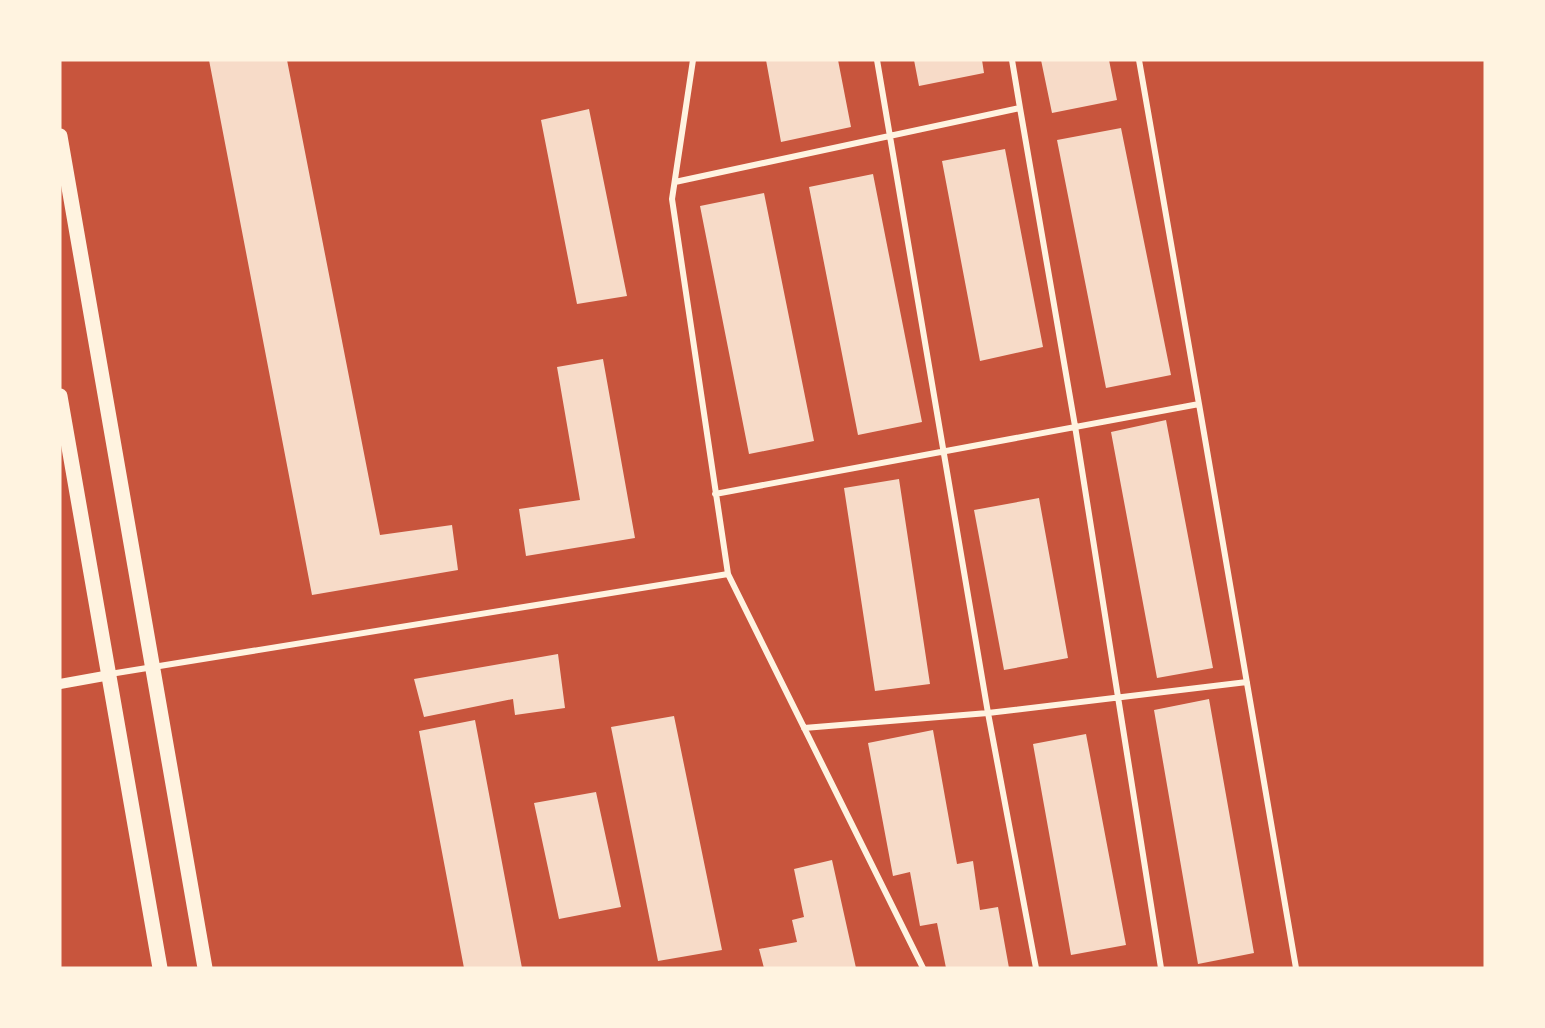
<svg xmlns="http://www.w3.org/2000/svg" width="1545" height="1028" font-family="'PT Sans Narrow',sans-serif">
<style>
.building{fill:#f7dbc8}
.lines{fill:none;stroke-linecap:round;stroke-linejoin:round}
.minor{stroke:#fff3e0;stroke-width:6}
.tertiary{stroke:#fff3e0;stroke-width:10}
.primary{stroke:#fff3e0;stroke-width:15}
</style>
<rect width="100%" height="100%" fill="#c8553d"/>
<path class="building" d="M209 60H287L380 535 452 525 458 570 312 595Z
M766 60H838L851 127 781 142Z
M914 60H982L984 73 919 86Z
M1041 60H1109L1117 100 1052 113Z
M589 109 627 296 577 304 541 120Z
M1121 128 1171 375 1106 388 1057 140Z
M1005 149 1043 347 980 361 942 161Z
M873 174 922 422 858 435 809 187Z
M764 193 814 441 749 454 700 206Z
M603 359 635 538 526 556 519 509 580 500 557 367Z
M1166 420 1213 668 1157 678 1111 432Z
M899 479 930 684 875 691 844 488Z
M1039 498 1068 658 1004 670 974 510Z
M558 654 565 708 515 715 513 699 424 717 414 679Z
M1209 699 1254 953 1198 964 1154 710Z
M674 716 722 950 658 961 611 727Z
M475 720 522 968H464L419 731Z
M933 730 957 864 973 861 980 910 998 907 1009 968H946L937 923 920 926 910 872 893 876 868 743Z
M1086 734 1126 945 1071 955 1033 744Z
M596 792 621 907 559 919 534 803Z
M832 860 856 968H764L759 949 797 942 792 920 804 917 794 869Z"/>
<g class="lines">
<path class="minor" d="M693 60 672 199 728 574 923 968
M877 60 988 713 1036 968
M1020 108 1075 426 1161 968
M675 182 1020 108 1012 60
M1199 404 1296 968
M715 494 1199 404 1139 60
M110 674 728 574
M804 728 988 713 1247 682"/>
<path class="tertiary" d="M60 684 110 675"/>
<path class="primary" d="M60 136 205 968
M60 396 160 968"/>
</g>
<rect width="1545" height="1028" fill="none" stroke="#fff3e0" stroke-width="123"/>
</svg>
